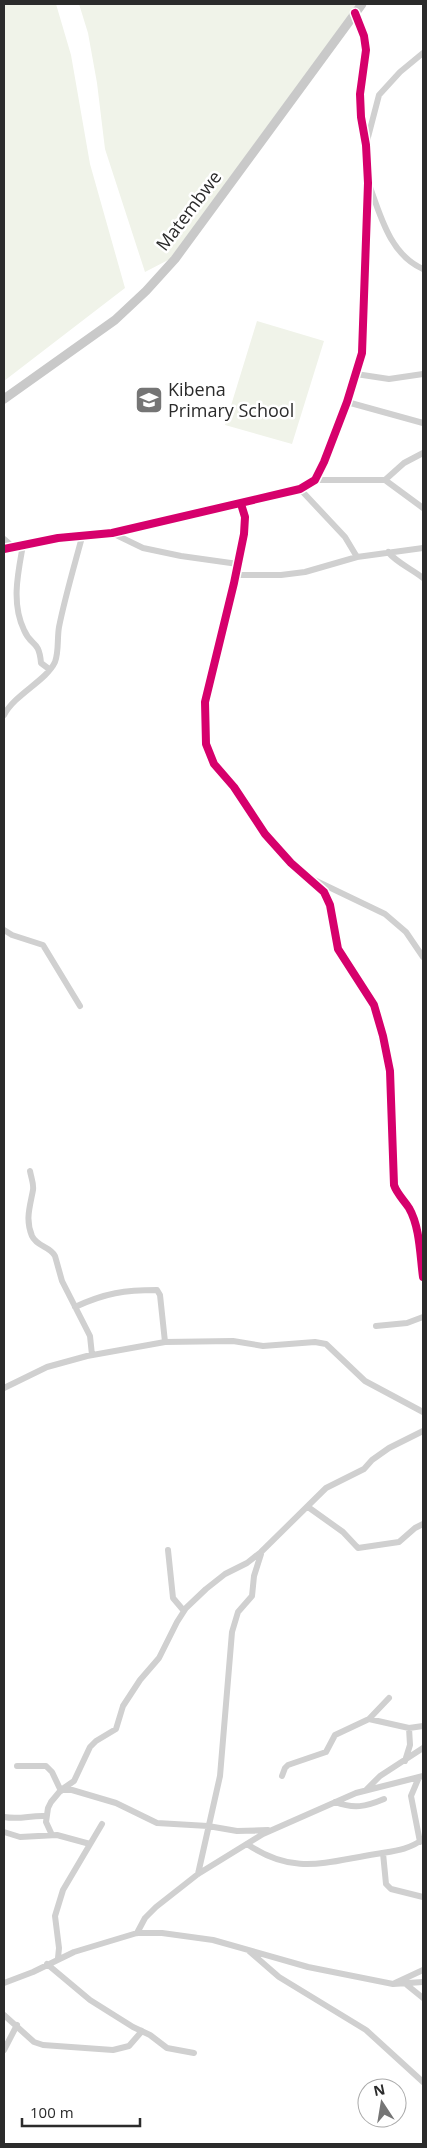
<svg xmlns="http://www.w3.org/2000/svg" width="427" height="2148" font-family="'Open Sans',sans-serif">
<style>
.green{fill:#f0f3e9}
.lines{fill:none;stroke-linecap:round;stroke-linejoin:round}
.minor{stroke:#d0d0d0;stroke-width:6}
.secondary{stroke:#c9c9c9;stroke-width:9}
.cycleway-casing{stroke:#fff;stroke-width:11}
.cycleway{stroke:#d6006c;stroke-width:8}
.labels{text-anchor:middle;stroke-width:5;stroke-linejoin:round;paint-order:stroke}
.street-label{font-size:18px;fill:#2b2b2b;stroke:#fff}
.poi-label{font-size:18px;fill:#2b2b2b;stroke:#fff;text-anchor:start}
</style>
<rect width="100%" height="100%" fill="#fff"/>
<path class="green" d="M4 4H56L71 55 90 164 125 288 4 381Z
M79 4H357L170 259 145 272 105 149 97 83 88 33Z
M257 321 324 341 292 444 225 425Z"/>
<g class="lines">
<path class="minor" d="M367 141 379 95 400 72 423 53
M370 187C381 218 391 255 423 269
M356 374 389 379 423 374
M347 402 423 423
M315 480H385L423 508
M385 480 404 463 423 453
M300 489 345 537 357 557
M241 504 245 517 244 534 234 583 205 702 206 744 214 764 234 787 265 834 291 863 324 892 330 905 338 949 374 1005 383 1036 390 1071 394 1185C397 1194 404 1200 409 1208 420 1227 420 1255 423 1277
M112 533 143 548 181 556 238 564
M4 539 12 546
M23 545C18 573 11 603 24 630 31 647 39 639 41 663L49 669
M4 549 58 538 112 533 300 489 315 480 324 462 347 402 362 353 368 183 366 145 361 117 360 94 366 50 364 36 355 13
M388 552C397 563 412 569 423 578
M236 575H281L305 572 357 557 423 548
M4 715C15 694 46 681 55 662 59 652 57 638 59 627 65 597 74 567 82 537
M310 878 385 914 406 932 423 957
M4 930 12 935 43 945 80 1006
M30 1171C31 1177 34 1184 33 1190 30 1207 25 1219 32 1236 37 1247 50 1246 55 1256L62 1281 90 1336 92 1355
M75 1307C105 1293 125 1290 157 1290L160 1295 165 1342
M376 1326 407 1323 423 1317
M4 1388 47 1367 87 1356 165 1342 233 1341 263 1346 315 1342 326 1344 365 1381 423 1412
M308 1507 343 1532 358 1548 399 1542 415 1528 423 1524
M168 1550 173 1598 184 1611
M369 1719 409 1728 423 1726
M405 1761 410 1745 409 1728
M17 1766H46L52 1772 61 1791
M282 1776 285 1768 288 1765 326 1752 335 1735 369 1719 389 1698
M419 1777 411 1796 420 1842
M63 1790H72L116 1803 157 1823 208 1826 237 1831 268 1830
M366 1790 380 1776 423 1748
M335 1802C354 1809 365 1807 384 1799
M4 1817C21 1820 30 1815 46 1816
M4 1832 20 1837 57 1835 90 1844
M52 1835 46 1822 48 1808 51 1802 61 1790 74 1781 90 1747 96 1741 116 1729 123 1706 140 1680 159 1658 177 1622 186 1608 206 1589 225 1574 247 1563 261 1552 326 1488 364 1469 372 1460 389 1448 423 1431
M247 1844C294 1876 325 1862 376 1854 393 1851 409 1850 423 1839
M383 1853 386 1884 391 1889 423 1897
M198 1874 220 1776 232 1632 238 1612 252 1596 254 1576 261 1554
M137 1933 145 1918 156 1907 198 1874 263 1834 356 1793 423 1776
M249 1951 279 1977 366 2030 423 2082
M58 1958 59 1948 55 1916 63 1890 102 1824
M47 1964 90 2000 133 2027 150 2035 167 2048 194 2053
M4 1983 33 1972 74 1952 137 1933H162L213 1940 308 1967 393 1984 423 1982
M395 1983 423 1970
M407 1985 423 1998
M4 2015 34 2042 43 2045 113 2050 129 2046 142 2031
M4 2050 17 2025"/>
<path class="secondary" d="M4 399 115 320 146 291 175 259 362 4"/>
<g class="cycleway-casing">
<path id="cycleway" d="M241 504 245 517 244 534 234 583 205 702 206 744 214 764 234 787 265 834 291 863 324 892 330 905 338 949 374 1005 383 1036 390 1071 394 1185C397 1194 404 1200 409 1208 420 1227 420 1255 423 1277
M4 549 58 538 112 533 300 489 315 480 324 462 347 402 362 353 368 183 366 145 361 117 360 94 366 50 364 36 355 13"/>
</g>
<use href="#cycleway" class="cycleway"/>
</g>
<defs>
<g id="school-square" transform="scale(1.4375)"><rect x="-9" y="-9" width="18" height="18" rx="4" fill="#757575" stroke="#fff"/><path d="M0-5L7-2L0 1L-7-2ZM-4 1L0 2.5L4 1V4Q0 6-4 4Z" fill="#fff"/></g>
</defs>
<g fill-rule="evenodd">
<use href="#school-square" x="149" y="400"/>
</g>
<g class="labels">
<g class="street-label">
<text transform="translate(189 211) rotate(-53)" y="6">Matembwe</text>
</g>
<g class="poi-label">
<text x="168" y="396">Kibena<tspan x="168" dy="21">Primary School</tspan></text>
</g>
</g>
<rect width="427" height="2148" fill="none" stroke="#2b2b2b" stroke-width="10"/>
<g transform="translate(382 2103) rotate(348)"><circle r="24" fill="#ffffff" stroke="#aaaaaa"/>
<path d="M0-4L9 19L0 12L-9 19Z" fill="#757575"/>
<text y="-8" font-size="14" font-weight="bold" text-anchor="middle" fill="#2b2b2b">N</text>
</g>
<path d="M22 2118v8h118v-8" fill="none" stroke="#2b2b2b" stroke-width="2.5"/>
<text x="30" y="2118" font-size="15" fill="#2b2b2b" stroke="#ffffff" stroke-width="4" paint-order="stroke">100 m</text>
</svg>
